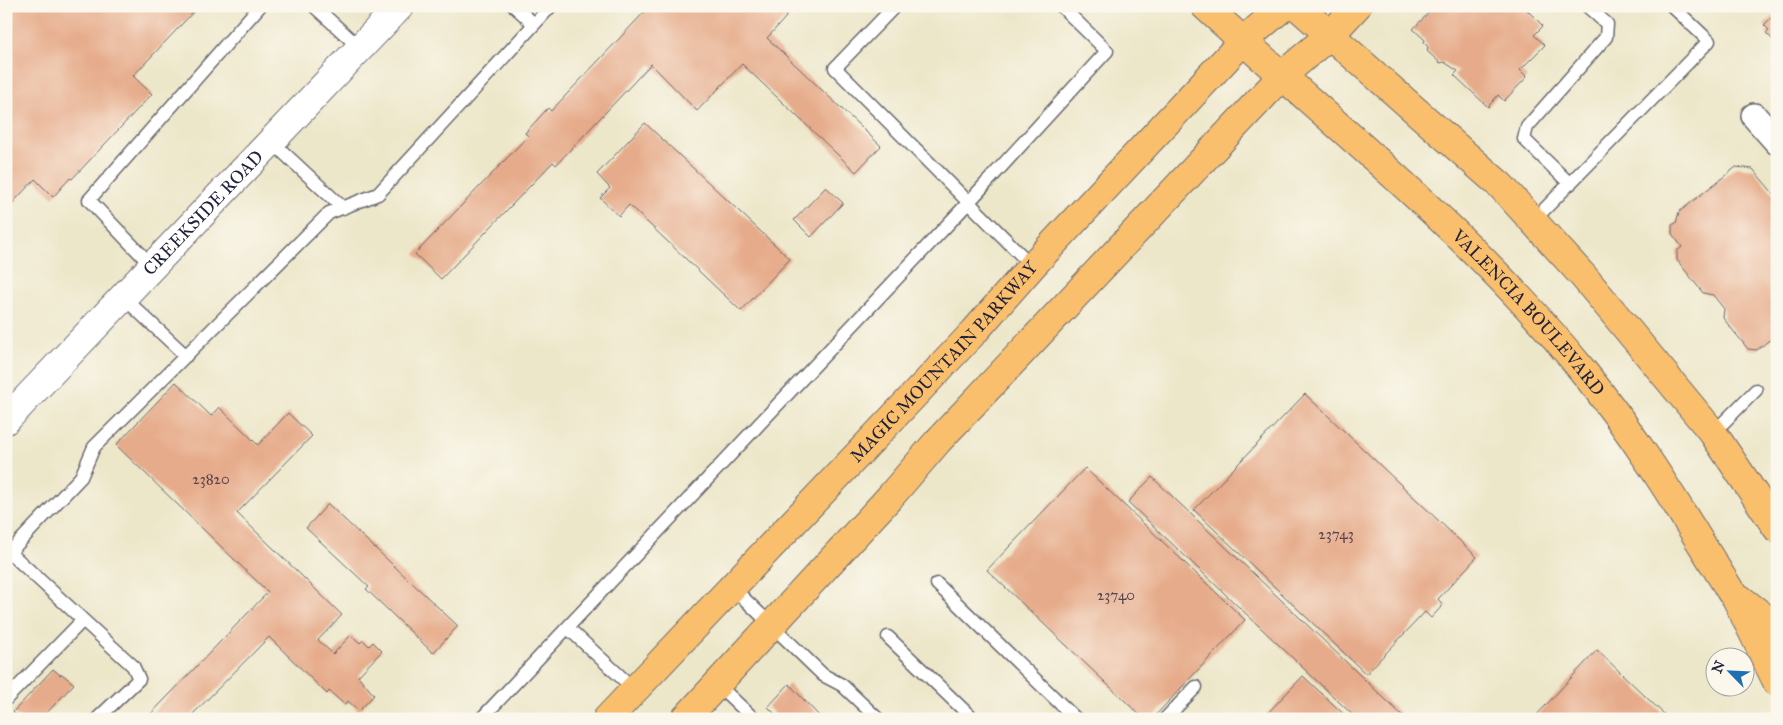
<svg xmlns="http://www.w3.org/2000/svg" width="1783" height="725" font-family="'IM FELL Great Primer',serif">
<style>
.building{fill:#e6ab8a}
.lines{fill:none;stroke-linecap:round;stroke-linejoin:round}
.service-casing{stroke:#69676d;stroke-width:15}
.minor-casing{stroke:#69676d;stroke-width:28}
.tertiary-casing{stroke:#69676d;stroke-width:30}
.primary-casing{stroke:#69676d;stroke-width:30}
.service{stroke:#fff;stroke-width:12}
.minor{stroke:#fff;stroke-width:25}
.tertiary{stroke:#fff;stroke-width:28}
.primary{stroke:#f9bf6d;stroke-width:28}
.labels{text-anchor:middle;stroke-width:4.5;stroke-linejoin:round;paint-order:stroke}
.number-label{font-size:15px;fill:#53444f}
.street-label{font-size:18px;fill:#22223b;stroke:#fbf7ec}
</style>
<rect width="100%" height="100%" fill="#fbf7ec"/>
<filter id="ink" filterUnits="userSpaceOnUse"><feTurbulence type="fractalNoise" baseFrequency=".02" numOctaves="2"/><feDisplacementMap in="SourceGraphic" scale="10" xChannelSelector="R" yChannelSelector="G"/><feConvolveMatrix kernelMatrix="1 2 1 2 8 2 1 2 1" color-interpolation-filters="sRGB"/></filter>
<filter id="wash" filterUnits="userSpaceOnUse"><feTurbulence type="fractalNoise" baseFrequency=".0096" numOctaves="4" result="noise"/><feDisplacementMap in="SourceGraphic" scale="20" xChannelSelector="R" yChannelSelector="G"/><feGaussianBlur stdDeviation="1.12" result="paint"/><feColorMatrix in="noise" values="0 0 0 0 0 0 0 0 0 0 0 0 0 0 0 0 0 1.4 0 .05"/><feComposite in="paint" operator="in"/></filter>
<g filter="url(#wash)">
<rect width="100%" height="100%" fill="#ede7ca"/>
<g id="blocks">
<path class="building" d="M6 6H199L133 76 152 94 72 179 70 178 53 197 35 179 6 210Z
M650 6H788L784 8 786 17 767 38 881 146 856 172 742 64 697 111 651 64 556 165 553 162 441 279 415 254 528 136 525 133 548 108 551 111Z
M1435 6H1523L1543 26 1534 35 1545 45 1520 70 1527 77 1504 101 1498 95 1488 107 1454 75 1458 71 1444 62 1440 63 1427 51 1428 47 1424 42 1425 40 1413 29Z
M1777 12V44L1766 33 1769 30 1764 25Z
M645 123 790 259 741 311 629 205 619 216 600 198 610 188 597 174Z
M1736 167 1753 169 1777 198V334L1757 350 1748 349 1723 318 1724 309 1713 295 1703 293 1677 260V251L1682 247 1672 234V225L1676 223 1679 212Z
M826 187 843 203 811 237 794 220Z
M176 382 211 416 219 407 258 445 288 413 312 436 237 513 342 615 318 640 333 654 351 635 360 643 363 640 369 646 373 642 382 651 358 676 374 695 359 711 348 701 345 705 329 691 327 694 269 637 188 719H146L268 592 116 445Z
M1305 394 1477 557 1438 599 1443 605 1431 618 1425 612 1366 674 1194 510Z
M1085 468 1245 620 1152 719H1144L987 570Z
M1152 477 1406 719H1357L1128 502Z
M328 504 458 626 433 653 366 589 369 587 306 528Z
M1597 650 1669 719H1533Z
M53 669 60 675 62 674 74 684 41 719H20L13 712Z
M1303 676 1349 719H1262Z
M789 684 822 719H780L768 707Z"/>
</g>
</g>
<g filter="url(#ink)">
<use href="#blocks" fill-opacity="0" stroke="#69676d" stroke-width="1"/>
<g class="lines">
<g class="service-casing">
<path id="service" d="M314 6 360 48
M514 6 534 24
M895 6 835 68 1032 266
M271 141 343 208
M1570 184 1524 139 1527 127 1606 37 1607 24 1587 6
M1533 221 1709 41 1672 6
M152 266 89 200 260 6
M123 297 186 356
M1713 433 1756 390
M6 549 133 666 139 679 97 719
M6 556 81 477 94 447 329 213 378 194 551 6
M937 584 1076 719
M732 587 823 675 842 685 878 719
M568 628 635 690
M888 637 973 719
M717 684 754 719
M6 699 83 620
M481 719 968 203 1107 51 1061 6
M1165 719 1196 687"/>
</g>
<g class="minor-casing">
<path id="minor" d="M1754 116 1777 142"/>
</g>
<g class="tertiary-casing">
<g id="tertiary">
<path id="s1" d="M6 420 400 6"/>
</g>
</g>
<g class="primary-casing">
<g id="primary">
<path id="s2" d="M1205 6C1333 125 1473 234 1583 371 1639 440 1684 516 1731 592L1735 596 1777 682"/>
<path d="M1297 6 1501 186 1584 277 1713 433 1777 528"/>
<path d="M1739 598 1777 627"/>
<path id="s3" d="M607 719 974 332 1032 266 1242 42 1284 6"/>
<path d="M685 719 889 498 938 441 1283 75 1331 34 1357 6"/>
</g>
</g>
<use href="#service" class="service"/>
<use href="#minor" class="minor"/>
<use href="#tertiary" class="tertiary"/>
<use href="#primary" class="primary"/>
</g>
</g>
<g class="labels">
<g class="number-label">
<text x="211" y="484">23820</text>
<text x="1336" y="539">23743</text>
<text x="1116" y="600">23740</text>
</g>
<g class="street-label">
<text dy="6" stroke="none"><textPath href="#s1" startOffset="286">CREEKSIDE ROAD</textPath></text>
<text dy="6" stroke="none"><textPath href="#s2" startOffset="446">VALENCIA BOULEVARD</textPath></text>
<text dy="6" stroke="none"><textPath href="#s3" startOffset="491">MAGIC MOUNTAIN PARKWAY</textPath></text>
</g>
</g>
<rect width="1783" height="725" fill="none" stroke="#fbf7ec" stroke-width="25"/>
<g transform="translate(1730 672) rotate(294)"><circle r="24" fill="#fbf7ec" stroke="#a4a2a5"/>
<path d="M0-4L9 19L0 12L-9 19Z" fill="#1f6fb2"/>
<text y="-8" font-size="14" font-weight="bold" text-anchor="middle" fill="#22223b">N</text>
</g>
</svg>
